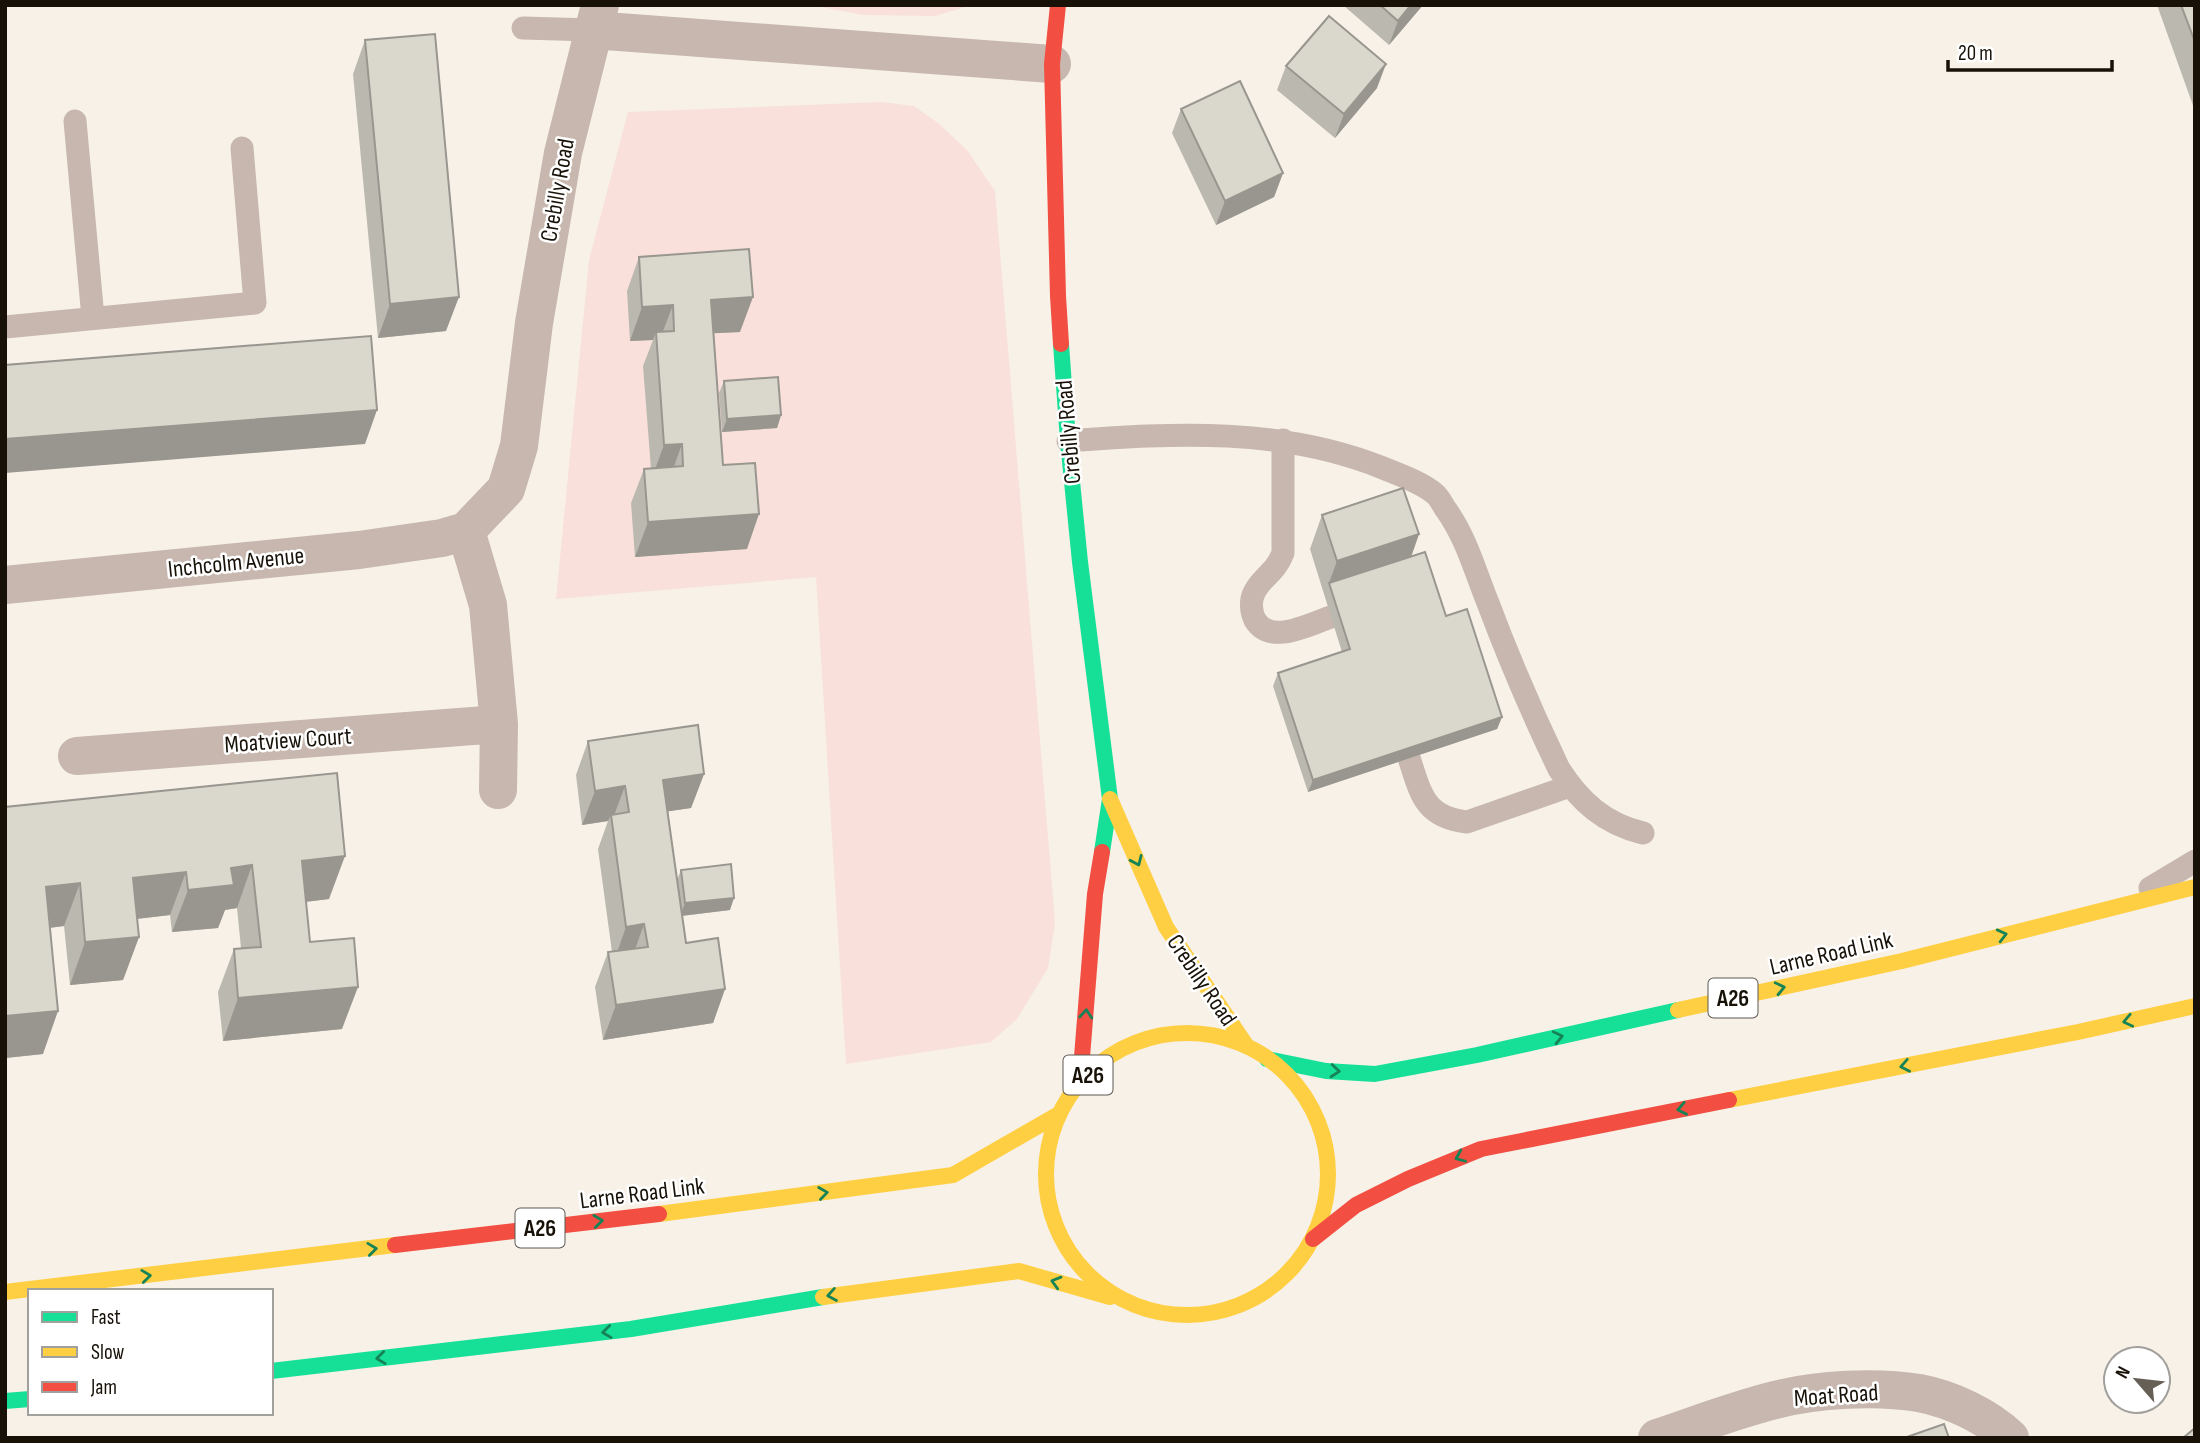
<svg xmlns="http://www.w3.org/2000/svg" width="2200" height="1443" font-family="'Sofia Sans Condensed',sans-serif">
<style>
.green{fill:#f9e0db}
.lines{fill:none;stroke-linecap:round;stroke-linejoin:round}
.lane{stroke:#c7b7ae;stroke-width:23}
.street{stroke:#c7b7ae;stroke-width:38}
.fast{stroke:#16e098;stroke-width:16}
.slow{stroke:#ffcf43;stroke-width:16}
.jam{stroke:#f24e42;stroke-width:16}
.wall{fill:#bbb9af}
.shaded-wall{fill:#99968f}
.building{fill:#dad7cc;stroke:#99968f;stroke-width:2}
.oneway{stroke:#168357}
.labels{text-anchor:middle;stroke-width:5;stroke-linejoin:round;paint-order:stroke}
.shield{fill:#fff;stroke:#5d5852;stroke-width:2}
.shield-label{font-size:23px;font-weight:bold;fill:#171108}
.street-label{font-size:24px;fill:#171108;stroke:#fff}
</style>
<rect width="100%" height="100%" fill="#f7f1e8"/>
<path class="green" d="M811 5H972L935 16 863 15Z
M882 102 914 106 938 123 967 150 995 191 1055 923 1048 968 1017 1019 991 1042 846 1064 816 577 556 599 589 260 628 112Z"/>
<g class="lines">
<path class="lane" d="M523 28 592 30
M75 121 93 318
M5 327 255 303 242 148
M1283 440V553C1275 574 1261 577 1254 593 1250 601 1251 612 1255 620 1271 646 1309 624 1331 617
M1068 441C1175 433 1281 427 1383 468 1398 474 1423 483 1435 494 1440 498 1443 506 1447 511 1467 540 1475 571 1488 603 1509 659 1533 715 1559 769 1580 802 1605 824 1643 833
M1409 758C1421 794 1424 817 1467 822L1570 786
M2150 888 2195 861"/>
<path class="street" d="M592 30 1052 64
M466 531 506 489 519 446 534 323 563 153 600 5
M466 531 488 605 499 724 498 790
M5 585 359 550 442 538 466 531
M77 756 499 724
M1657 1438C1696 1425 1735 1410 1775 1400 1817 1389 1876 1386 1919 1393 1951 1399 1987 1416 2010 1438"/>
<path class="fast" d="M1061 344 1068 441 1080 562 1110 799 1102 852
M1267 1059 1326 1071 1375 1074 1477 1055 1678 1010
M271 1371 631 1329 823 1297
M5 1401 30 1399"/>
<path class="slow" d="M1110 799 1166 927 1246 1045
M1678 1010 1902 961 2195 887
M1046 1174a141 141 0 1 1 282 0a141 141 0 1 1-282 0Z
M1729 1100 2078 1032 2195 1006
M659 1214 953 1175 1059 1114
M5 1292 395 1245
M823 1297 1019 1271 1110 1297"/>
<path class="jam" d="M1058 5 1052 64 1058 296 1061 344
M1080 1082 1095 894 1102 852
M1313 1239 1356 1205 1408 1179 1481 1149 1729 1100
M395 1245 659 1214"/>
</g>
<path class="wall" d="M1343 5H1423L1389 45Z
M2157 5H2195V111Z
M365 40 446 331 378 338 353 74Z
M1286 66 1377 88 1335 138 1277 90Z
M1181 109 1283 173 1274 197 1216 225 1172 133Z
M639 257 740 332 714 333 723 465 747 549 635 557 631 503 644 469H651L643 366 653 340 630 341 627 291Z
M724 381 781 415 777 428 722 432 719 393Z
M1322 515 1419 534 1411 556 1502 717 1497 729 1308 792 1273 686 1278 673 1342 652 1310 549Z
M588 741 704 774 691 808 668 811 677 880 681 870 730 910 682 916 686 943 725 989 713 1023 603 1040 595 987 608 952H612L598 849 608 821 582 825 576 775Z
M337 773 329 899 306 902 310 942 342 1029 223 1041 218 992 234 949 241 948 237 908 225 910 218 928 172 932 170 915 137 919 139 937 123 980 70 985 64 926 50 928 43 1054 5 1058V807Z"/>
<path class="shaded-wall" d="M1411 5H1423L1389 45 1398 21Z
M1386 64 1377 88 1335 138 1344 114Z
M1283 173 1274 197 1216 225 1225 201Z
M459 297 446 331 378 338 390 304Z
M753 297 740 332 699 334 711 300Z
M673 305 660 339 656 332 653 340 630 341 642 307Z
M377 410 365 444 5 473V439Z
M781 415 777 428 722 432 727 419Z
M682 444 670 478 651 480 664 445Z
M759 514 747 549 635 557 648 522Z
M1419 534 1407 569 1329 583 1337 561Z
M1502 717 1497 729 1308 792 1313 780Z
M704 774 691 808 651 814 663 780Z
M625 786 612 821 611 815 608 821 582 825 595 791Z
M345 856 329 899 286 904 302 861Z
M252 865 237 908 225 910 218 928 172 932 188 890 231 868Z
M186 872 170 915 118 921 133 878Z
M80 883 64 926 30 930 46 887Z
M734 898 730 910 680 916 685 903Z
M644 924 632 958 614 961 626 927Z
M139 937 123 980 70 985 85 942Z
M358 987 342 1029 223 1041 238 998Z
M725 989 713 1023 603 1040 616 1005Z
M58 1011 43 1054 5 1058V1016Z"/>
<path class="building" d="M1380 5H1411L1398 21Z
M2181 5H2195V42Z
M1329 16 1386 64 1344 114 1286 66Z
M435 34 459 297 390 304 365 40Z
M1240 81 1283 173 1225 201 1181 109Z
M749 249 753 297 711 300 723 465 755 463 759 514 648 522 644 469 683 466 682 444 664 445 656 332 674 331 673 305 642 307 639 257Z
M371 336 377 410 5 439V365Z
M778 377 781 415 727 419 724 381Z
M1403 488 1419 534 1337 561 1322 515Z
M1425 552 1446 616 1467 609 1502 717 1313 780 1278 673 1350 649 1329 583Z
M698 725 704 774 663 780 686 943 718 938 725 989 616 1005 608 952 648 947 644 924 626 927 611 815 629 812 625 786 595 791 588 741Z
M337 773 345 856 302 861 310 942 354 938 358 987 238 998 234 949 261 947 252 865 231 868 234 885 188 890 186 872 133 878 139 937 85 942 80 883 46 887 58 1011 5 1016V807Z
M731 864 734 898 685 903 681 870Z
M1944 1424 1949 1438H1904Z
M2195 1428V1438H2183Z"/>
<defs><path id="oneway-chevron" d="M-2-3.5L2.5 0L-2 3.5" fill="none" stroke-width="1.6" stroke-linecap="round" stroke-linejoin="round" transform="scale(1.75)"/></defs>
<g class="oneway">
<use href="#oneway-chevron" transform="translate(1137 861) rotate(66)"/>
<use href="#oneway-chevron" transform="translate(2002 935) rotate(-14)"/>
<use href="#oneway-chevron" transform="translate(1780 988) rotate(-13)"/>
<use href="#oneway-chevron" transform="translate(1086 1014) rotate(-85)"/>
<use href="#oneway-chevron" transform="translate(2128 1021) rotate(168)"/>
<use href="#oneway-chevron" transform="translate(1558 1037) rotate(-13)"/>
<use href="#oneway-chevron" transform="translate(1905 1066) rotate(169)"/>
<use href="#oneway-chevron" transform="translate(1335 1071) rotate(5)"/>
<use href="#oneway-chevron" transform="translate(1682 1109) rotate(169)"/>
<use href="#oneway-chevron" transform="translate(1460 1157) rotate(157)"/>
<use href="#oneway-chevron" transform="translate(823 1193) rotate(-8)"/>
<use href="#oneway-chevron" transform="translate(598 1221) rotate(-7)"/>
<use href="#oneway-chevron" transform="translate(372 1249) rotate(-7)"/>
<use href="#oneway-chevron" transform="translate(146 1276) rotate(-7)"/>
<use href="#oneway-chevron" transform="translate(1056 1282) rotate(-164)"/>
<use href="#oneway-chevron" transform="translate(832 1295) rotate(170)"/>
<use href="#oneway-chevron" transform="translate(607 1332) rotate(173)"/>
<use href="#oneway-chevron" transform="translate(381 1358) rotate(173)"/>
</g>
<g class="labels">
<g class="shield">
<rect x="1708.5" y="978.5" width="49" height="39" rx="5"/>
<rect x="1063.5" y="1055.5" width="49" height="39" rx="5"/>
<rect x="515.5" y="1208.5" width="49" height="39" rx="5"/>
</g>
<g class="shield-label">
<text x="1733" y="1006">A26</text>
<text x="1088" y="1083">A26</text>
<text x="540" y="1236">A26</text>
</g>
<g class="street-label">
<text transform="translate(557 190) rotate(-80)" y="8">Crebilly Road</text>
<text transform="translate(1068 432) rotate(-95)" y="8">Crebilly Road</text>
<text transform="translate(236 562) rotate(-6)" y="8">Inchcolm Avenue</text>
<text transform="translate(288 740) rotate(-4)" y="8">Moatview Court</text>
<text transform="translate(1831 953) rotate(-13)" y="8">Larne Road Link</text>
<text transform="translate(1202 980) rotate(56)" y="8">Crebilly Road</text>
<text transform="translate(642 1193) rotate(-7)" y="8">Larne Road Link</text>
<text transform="translate(1836 1395) rotate(-4)" y="8">Moat Road</text>
</g>
</g>
<rect width="2200" height="1443" fill="none" stroke="#171108" stroke-width="14"/>
<rect x="28" y="1289" width="245" height="126" fill="#ffffff" stroke="#a2a09c" stroke-width="2"/>
<rect x="42" y="1312" width="35" height="10" fill="#16e098" stroke="#a2a09c" stroke-width="2"/>
<text x="91" y="1324" font-size="21" fill="#171108">Fast</text>
<rect x="42" y="1347" width="35" height="10" fill="#ffcf43" stroke="#a2a09c" stroke-width="2"/>
<text x="91" y="1359" font-size="21" fill="#171108">Slow</text>
<rect x="42" y="1382" width="35" height="10" fill="#f24e42" stroke="#a2a09c" stroke-width="2"/>
<text x="91" y="1394" font-size="21" fill="#171108">Jam</text>
<g transform="translate(2137 1380) rotate(298)"><circle r="33" fill="#ffffff" stroke="#a2a09c" stroke-width="2"/>
<path d="M0-5L12 26L0 18L-12 26Z" fill="#655f56"/>
<text y="-10" font-size="19" font-weight="bold" text-anchor="middle" fill="#171108">N</text>
</g>
<path d="M1948 60v10h164v-10" fill="none" stroke="#171108" stroke-width="3.5"/>
<text x="1958" y="60" font-size="21" fill="#171108" stroke="#ffffff" stroke-width="5" paint-order="stroke">20 m</text>
</svg>
